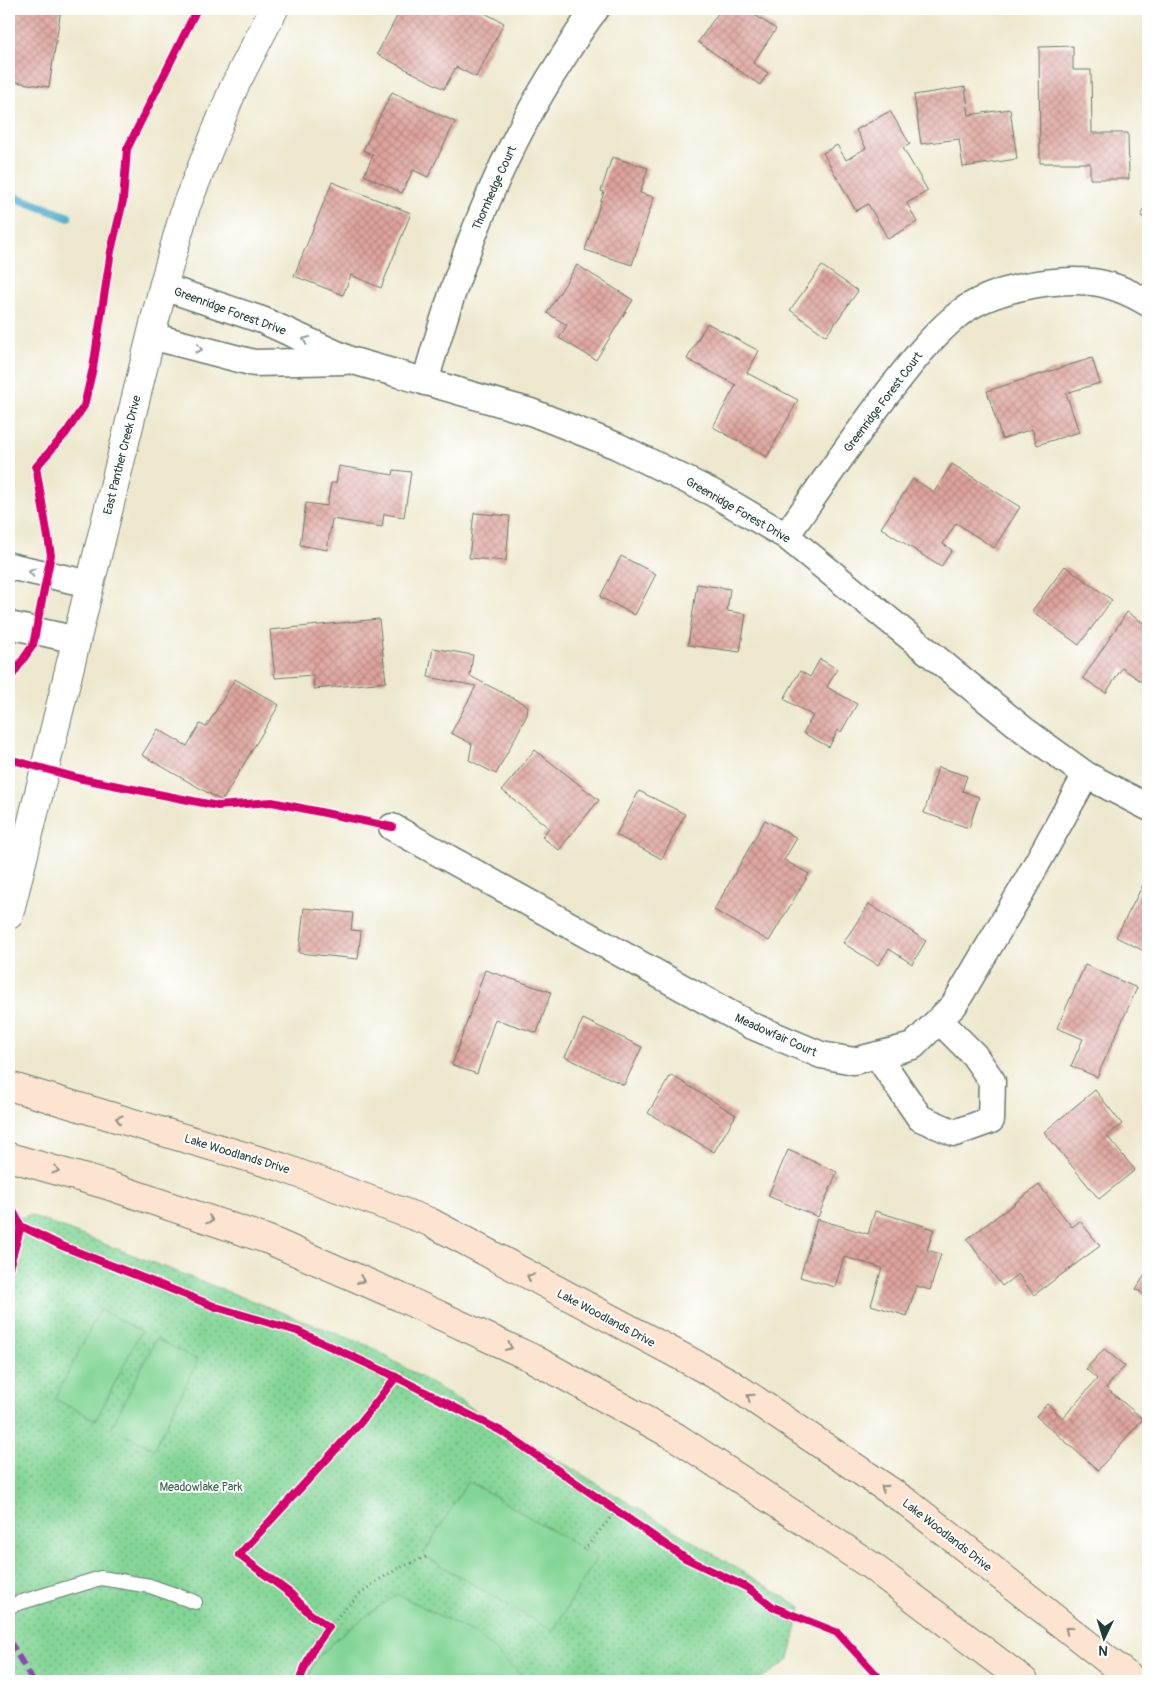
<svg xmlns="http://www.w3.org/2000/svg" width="1157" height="1690" font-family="Pangolin,sans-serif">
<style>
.grass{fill:url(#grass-dots);stroke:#518965}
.garden{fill:#83d596;stroke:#518965}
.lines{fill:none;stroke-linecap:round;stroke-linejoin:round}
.stream{stroke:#47aac7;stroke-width:9}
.building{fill:url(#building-cross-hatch)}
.service-casing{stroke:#67796a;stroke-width:16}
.minor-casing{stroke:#67796a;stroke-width:29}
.tertiary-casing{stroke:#67796a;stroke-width:30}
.secondary-casing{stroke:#67796a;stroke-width:30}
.path{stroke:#67796a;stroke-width:3;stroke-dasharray:1 4;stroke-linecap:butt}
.service{stroke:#fff;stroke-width:14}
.minor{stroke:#fff;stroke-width:26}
.tertiary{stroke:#fff;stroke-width:28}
.secondary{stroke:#fde4d1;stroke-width:28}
.quiet{stroke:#8e44ad;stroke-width:6;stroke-dasharray:12 6;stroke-linecap:butt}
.cycleway-casing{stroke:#fff;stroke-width:11}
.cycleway{stroke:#d6006c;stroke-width:8}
.oneway{stroke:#8f9e9a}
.oneway2{stroke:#8e9082}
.labels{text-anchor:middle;stroke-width:4;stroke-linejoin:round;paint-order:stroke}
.street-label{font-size:12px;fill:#1f3d34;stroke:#fff}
.park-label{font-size:12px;fill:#38634c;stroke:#fff}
</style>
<defs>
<pattern id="grass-dots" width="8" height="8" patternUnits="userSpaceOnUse" patternTransform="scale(1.25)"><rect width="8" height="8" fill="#83d596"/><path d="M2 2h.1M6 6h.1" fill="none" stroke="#6bae7b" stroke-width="1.8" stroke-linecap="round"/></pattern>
<pattern id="building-cross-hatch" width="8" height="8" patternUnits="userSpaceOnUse" patternTransform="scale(1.25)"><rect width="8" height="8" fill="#dfa39d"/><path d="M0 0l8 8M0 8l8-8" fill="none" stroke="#b48681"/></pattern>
</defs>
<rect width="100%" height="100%" fill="#fff"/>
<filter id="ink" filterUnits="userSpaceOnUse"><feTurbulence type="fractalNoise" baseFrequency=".02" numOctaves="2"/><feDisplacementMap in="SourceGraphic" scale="10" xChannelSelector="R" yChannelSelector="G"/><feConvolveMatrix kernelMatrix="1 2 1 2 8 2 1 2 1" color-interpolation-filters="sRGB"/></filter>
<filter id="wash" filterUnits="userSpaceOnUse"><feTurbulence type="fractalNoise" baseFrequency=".0096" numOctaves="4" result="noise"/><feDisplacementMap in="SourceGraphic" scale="20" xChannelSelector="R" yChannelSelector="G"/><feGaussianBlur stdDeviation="1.12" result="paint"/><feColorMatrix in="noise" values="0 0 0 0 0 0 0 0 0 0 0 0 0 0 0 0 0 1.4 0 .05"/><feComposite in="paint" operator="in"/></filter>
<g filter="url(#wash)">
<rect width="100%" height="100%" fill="#ede8cd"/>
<path class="grass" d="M29 1215 369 1346 801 1607 789 1660 757 1681H12L9 1673V1222Z"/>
<path class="garden" d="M100 1310 141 1331 96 1420 55 1399Z
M156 1339 198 1360 154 1449 111 1428Z
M468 1481 597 1557 553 1631 423 1555Z
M397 1594 478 1635 527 1681H308L314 1662 343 1633Z"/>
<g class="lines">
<path class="stream" d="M9 195 68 217"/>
</g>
<g id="blocks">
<path class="building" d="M9 9H61L49 87 9 81Z
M401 9H435L444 13 447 9H477L504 23 476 77 456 67 444 89 377 54Z
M721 9H746L776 29 753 63 768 73 760 85 698 42Z
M1073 46V70H1091L1092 133H1128L1129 179H1090V163H1040L1039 47Z
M965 87 969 115 1010 109 1017 159 963 167 959 139 921 144 914 95Z
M392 92 455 122 428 177 413 170 402 193 364 175 373 155 363 150Z
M890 111 910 144 903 148 928 191 907 203 917 222 888 239 868 204 856 211 823 153 837 145 846 160 866 148 856 130Z
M612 157 648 168 640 193 654 197 632 265 585 250 604 192 601 191Z
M332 182 411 213 381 288 351 275 343 295 294 276Z
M1148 201V220L1141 216Z
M577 265 633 300 596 360 559 338 567 325 547 313Z
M822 266 858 291 826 336 790 310Z
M707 323 759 351 747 373 798 400 767 457 713 427 736 385 687 359Z
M1092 358 1100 383 1066 393 1079 432 1037 445 1032 429 1002 439 987 391Z
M952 464 1020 507 994 548 956 523 943 544 952 550 941 567 881 528 913 479 934 492Z
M339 466 393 475 394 470 411 472 404 517 384 514 382 527 332 519 327 550 300 545 306 503 327 506 331 483H336Z
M474 513 510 516 506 561 469 558Z
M621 556 656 574 635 615 600 597Z
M1065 566 1112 600 1079 645 1032 611Z
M697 584 730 589 727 611 746 614 740 652 688 645Z
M1127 612 1148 626V686L1122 668 1106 693 1083 678Z
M379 619 386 682 314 689 313 675 275 678 270 630Z
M433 648 473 655 470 676 528 706 527 715 496 774 469 760 472 744 451 733 476 686 428 677Z
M820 659 837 669 827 687 857 704 841 732 838 730 829 747 803 733 813 716 784 699 800 671 810 677Z
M235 679 279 705 222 801 142 755 158 729 187 746 200 724 206 727Z
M535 750 599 800 559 850 542 837 549 828 502 790Z
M938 767 967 776 962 791 979 797 969 828 924 813Z
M639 791 685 814 662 859 616 835Z
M765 820 797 838 784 860 809 874 769 941 714 910Z
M1144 883 1148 885V953L1116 937Z
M869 904 926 941 912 964 889 949 878 965 843 943Z
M304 908 353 913 351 930 361 931 358 959 299 953Z
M1085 965 1137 988 1097 1077 1071 1066 1083 1039 1057 1028Z
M485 970 551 992 537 1033 495 1019 477 1074 452 1065Z
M583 1019 642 1047 624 1085 565 1057Z
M671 1075 736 1115 714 1152 648 1113Z
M1095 1090 1122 1124 1107 1136 1135 1170 1099 1199 1044 1132Z
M788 1150 837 1172 818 1217 768 1196Z
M1039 1185 1072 1227 1080 1221 1100 1246 1034 1295 1018 1274 1002 1286 967 1239Z
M875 1211 934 1229 927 1250 941 1254 930 1290 916 1286 907 1316 871 1305 882 1268 844 1257 835 1287 800 1277 817 1219 868 1234Z
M1148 1270V1297L1136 1289Z
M1104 1349 1125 1366 1106 1388 1143 1419 1098 1470 1036 1416 1047 1404 1063 1418 1097 1379 1086 1369Z"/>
</g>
</g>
<g filter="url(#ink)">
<use href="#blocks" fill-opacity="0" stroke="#67796a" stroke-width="1"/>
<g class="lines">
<g class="service-casing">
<path id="service" d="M9 1606 101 1578 150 1586 195 1602"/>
</g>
<g class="minor-casing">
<path id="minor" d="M163 287 262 320 350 360 531 412 617 446 713 493 786 536 1024 730 1086 775 1148 807
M151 336 254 363 345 361
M425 382C457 269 497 158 562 59 573 42 583 24 596 9
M786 536C819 488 852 440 887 394 908 367 929 339 955 317 987 289 1050 278 1092 282 1112 284 1131 293 1148 303
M9 566 90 584
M9 625 77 640
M392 827 750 1025 821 1055 854 1061 913 1046 954 1005 1021 892 1086 775
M877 1055 920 1118 955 1133 991 1120 992 1081 974 1055 939 1020"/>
</g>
<g class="tertiary-casing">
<path id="tertiary" d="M9 915 163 287 186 206 234 87 274 9"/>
</g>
<g class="secondary-casing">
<path id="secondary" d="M9 1086 281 1167 430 1222 727 1381 908 1503 1134 1681
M9 1157 107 1185 269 1240 400 1297 532 1358 676 1437 870 1565 1024 1681"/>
</g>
<path class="path" d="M584 1550 616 1511
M329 1627C358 1592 382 1573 426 1557
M299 1681 312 1651 329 1627 309 1613 291 1594 239 1555 360 1423 396 1377"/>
<use href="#service" class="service"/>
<use href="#minor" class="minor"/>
<use href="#tertiary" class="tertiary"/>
<use href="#secondary" class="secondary"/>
<path class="quiet" d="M9 1640 33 1681"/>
<g class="cycleway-casing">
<path id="cycleway" d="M9 680 33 645 51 555 36 467 66 433 84 406 93 368 111 251 123 201 127 149 197 9
M9 759 78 778 218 806 272 802 392 827
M9 1203 21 1226 9 1268
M21 1226 60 1245 216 1307 297 1331 396 1377 501 1431 685 1558 748 1588 773 1607 838 1633 882 1681
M299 1681 312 1651 329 1627 309 1613 291 1594 239 1555 360 1423 396 1377"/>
</g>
<use href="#cycleway" class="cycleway"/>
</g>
<defs><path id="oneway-chevron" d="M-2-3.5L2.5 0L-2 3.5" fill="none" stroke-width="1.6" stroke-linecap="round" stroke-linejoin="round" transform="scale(1.25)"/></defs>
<g class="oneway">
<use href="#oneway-chevron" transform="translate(306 340) rotate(-155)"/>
<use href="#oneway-chevron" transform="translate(199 349) rotate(15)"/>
<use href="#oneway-chevron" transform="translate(32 572) rotate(-167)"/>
</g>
<g class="oneway2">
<use href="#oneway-chevron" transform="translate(119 1119) rotate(-164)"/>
<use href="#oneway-chevron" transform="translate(56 1170) rotate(16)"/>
<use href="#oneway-chevron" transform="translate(210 1220) rotate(19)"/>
<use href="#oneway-chevron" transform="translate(530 1277) rotate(-151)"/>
<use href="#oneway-chevron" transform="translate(361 1280) rotate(23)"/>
<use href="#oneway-chevron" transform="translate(509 1347) rotate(25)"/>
<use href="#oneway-chevron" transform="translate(750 1397) rotate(-146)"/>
<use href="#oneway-chevron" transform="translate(884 1488) rotate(-146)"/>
<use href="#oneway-chevron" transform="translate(1068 1630) rotate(-142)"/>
</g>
</g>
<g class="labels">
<g class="street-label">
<text transform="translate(494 188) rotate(-66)" y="4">Thornhedge Court</text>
<text transform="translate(230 311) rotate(20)" y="4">Greenridge Forest Drive</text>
<text transform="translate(883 402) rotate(-53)" y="4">Greenridge Forest Court</text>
<text transform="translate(122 455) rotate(-76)" y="4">East Panther Creek Drive</text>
<text transform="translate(738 510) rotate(30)" y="4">Greenridge Forest Drive</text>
<text transform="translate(776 1035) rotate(24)" y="4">Meadowfair Court</text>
<text transform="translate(237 1154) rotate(17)" y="4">Lake Woodlands Drive</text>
<text transform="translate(606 1318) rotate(28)" y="4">Lake Woodlands Drive</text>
<text transform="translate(947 1535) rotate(38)" y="4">Lake Woodlands Drive</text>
</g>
<g class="park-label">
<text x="201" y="1491">Meadowlake Park</text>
</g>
</g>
<rect width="1157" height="1690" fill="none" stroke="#fff" stroke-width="30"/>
<g transform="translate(1104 1638) rotate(184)" stroke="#ffffff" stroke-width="4" paint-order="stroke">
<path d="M0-4L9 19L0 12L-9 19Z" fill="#1f3d34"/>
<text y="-8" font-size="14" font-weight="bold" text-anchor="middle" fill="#1f3d34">N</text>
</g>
</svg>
